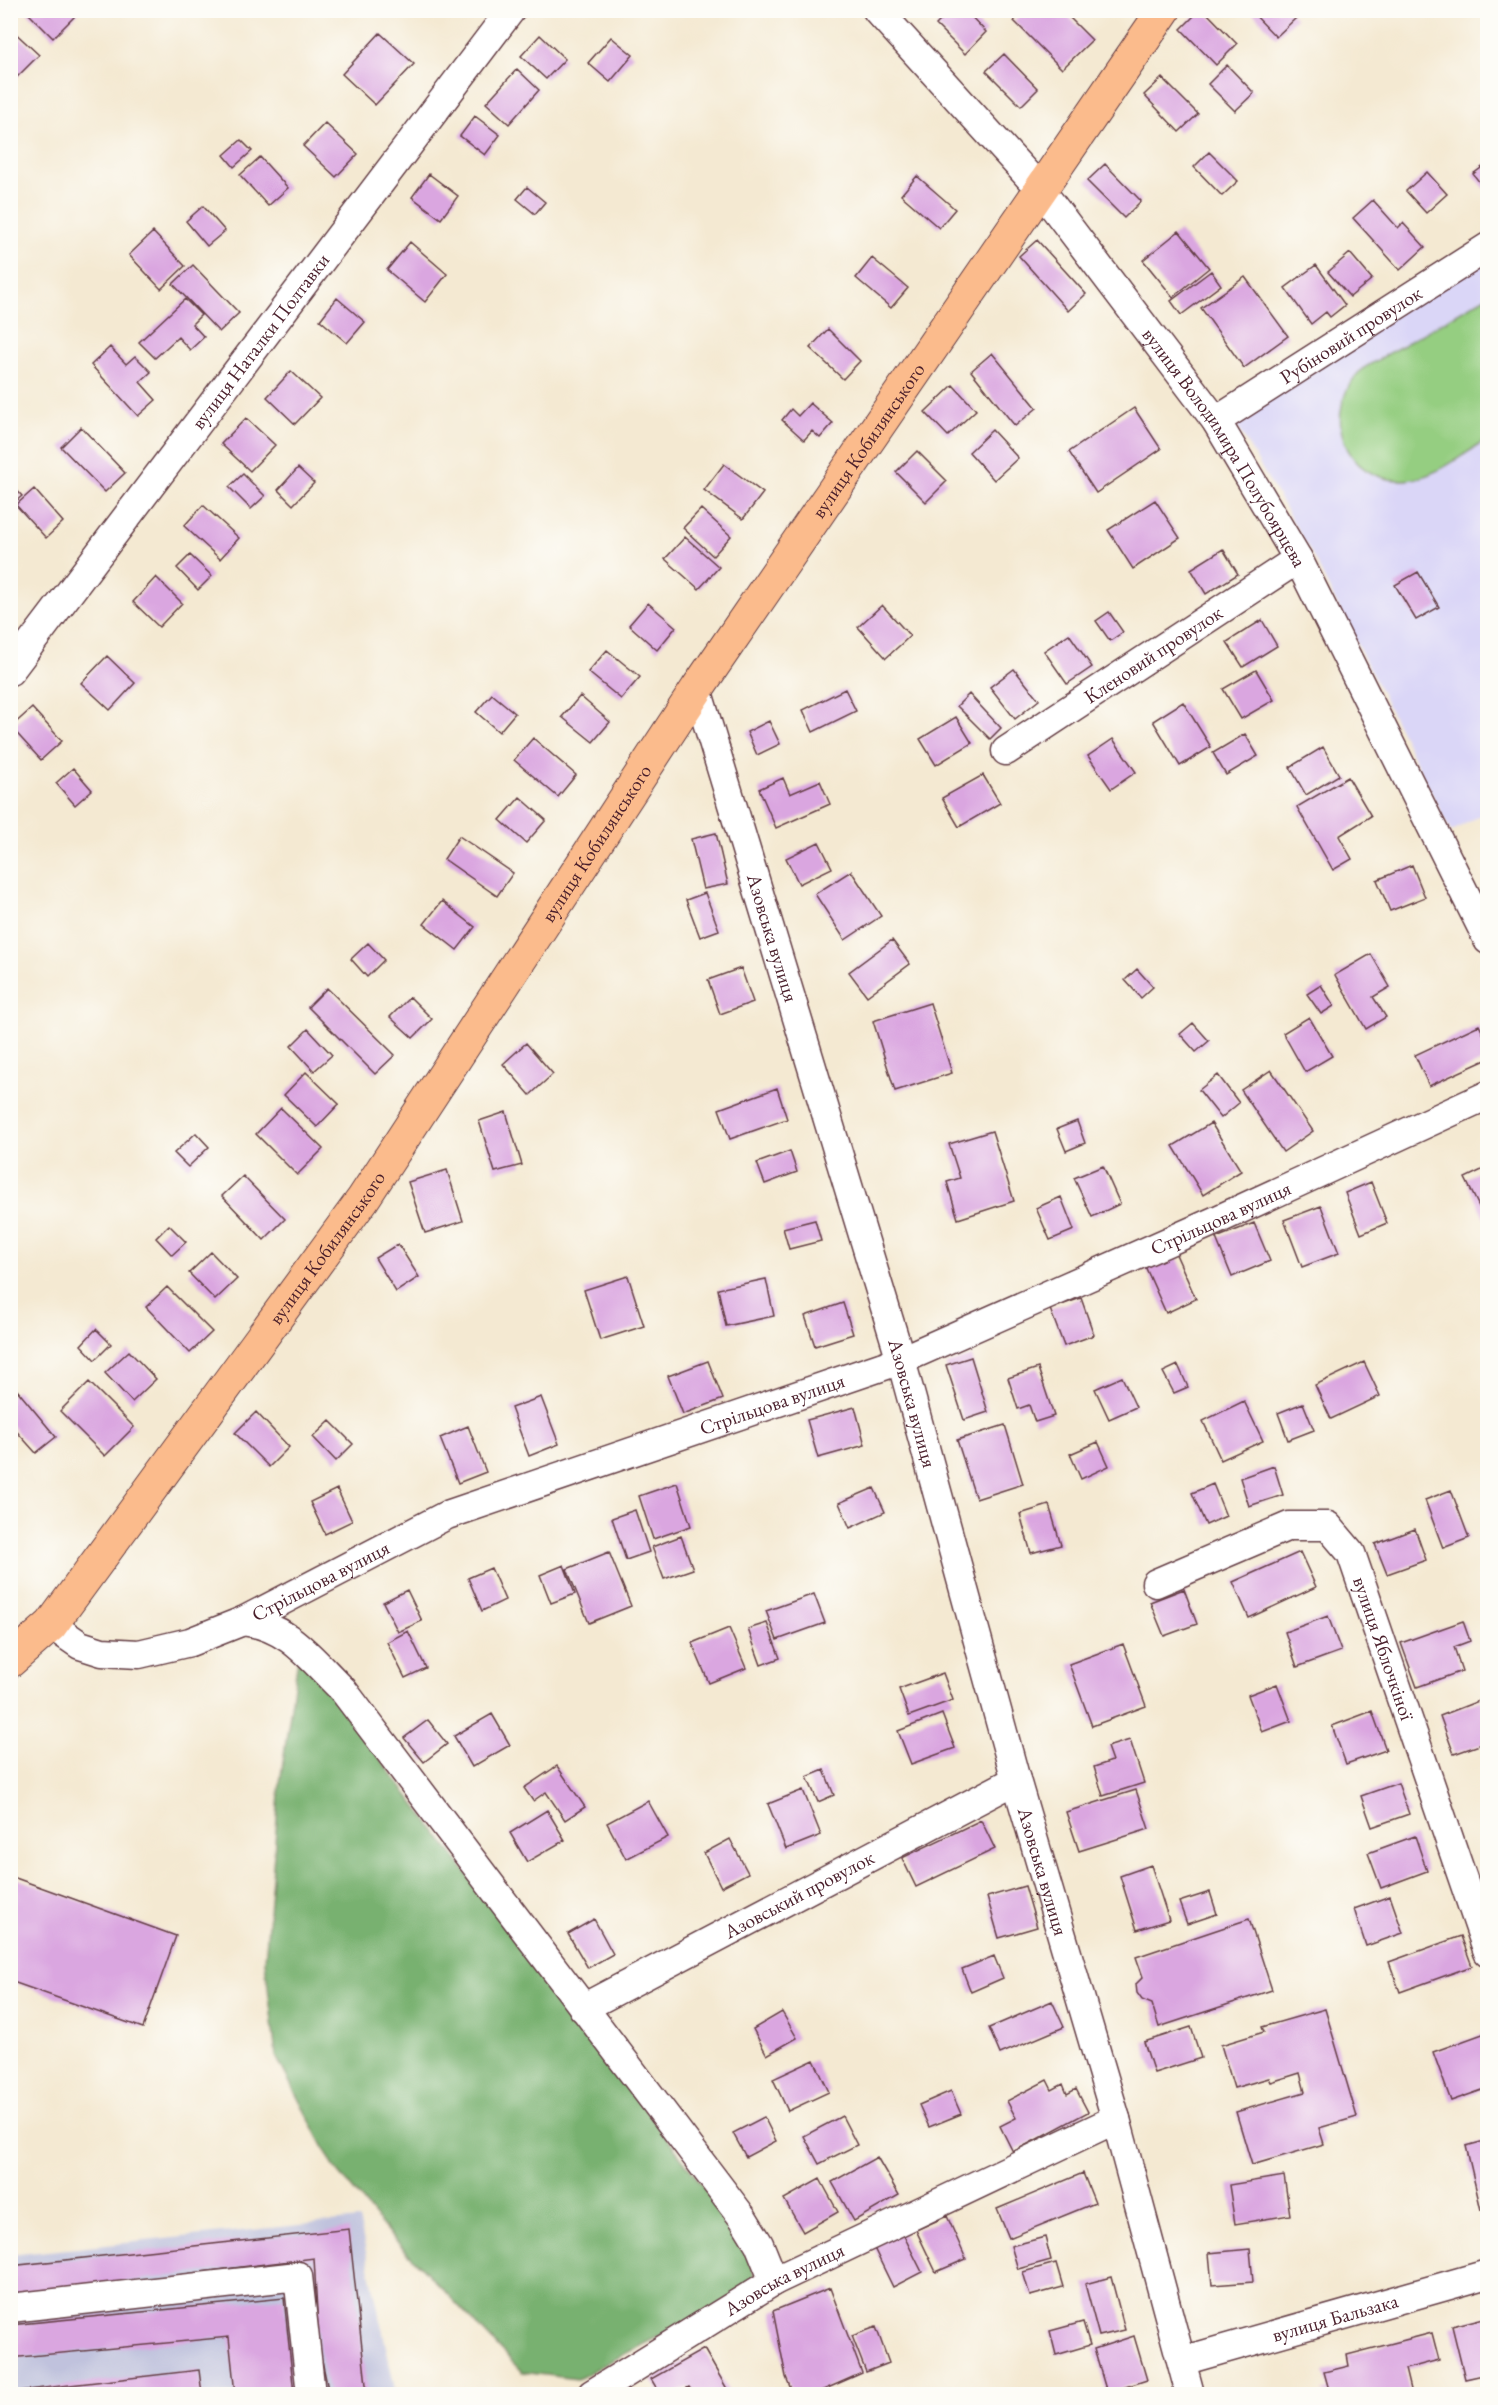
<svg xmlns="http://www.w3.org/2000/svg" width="1498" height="2405" font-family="'EB Garamond',serif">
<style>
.built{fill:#dad6f7}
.industrial{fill:#c0c2dd}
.green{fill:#95ce81;stroke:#707656;stroke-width:1.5}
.forest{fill:#78b16f;stroke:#61684d;stroke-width:1.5}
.building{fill:#daa6e0}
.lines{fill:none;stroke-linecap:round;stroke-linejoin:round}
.minor-casing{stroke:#643d44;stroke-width:31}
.major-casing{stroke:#643d44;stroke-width:35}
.minor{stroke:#fff;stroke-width:28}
.major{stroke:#fbbb8c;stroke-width:33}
.labels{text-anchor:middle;stroke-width:4.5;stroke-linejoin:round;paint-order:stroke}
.street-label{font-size:20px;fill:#4a1f2b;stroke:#fdfcf7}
</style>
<rect width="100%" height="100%" fill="#fdfcf7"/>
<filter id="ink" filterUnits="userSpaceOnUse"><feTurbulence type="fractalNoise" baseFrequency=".0167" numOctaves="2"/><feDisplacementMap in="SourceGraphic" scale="12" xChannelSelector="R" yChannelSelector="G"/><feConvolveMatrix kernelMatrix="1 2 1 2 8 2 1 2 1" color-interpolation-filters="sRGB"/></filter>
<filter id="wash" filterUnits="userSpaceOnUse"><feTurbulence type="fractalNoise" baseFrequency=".008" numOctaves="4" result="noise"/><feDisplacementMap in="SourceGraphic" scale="24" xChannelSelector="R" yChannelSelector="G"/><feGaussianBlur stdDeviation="1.35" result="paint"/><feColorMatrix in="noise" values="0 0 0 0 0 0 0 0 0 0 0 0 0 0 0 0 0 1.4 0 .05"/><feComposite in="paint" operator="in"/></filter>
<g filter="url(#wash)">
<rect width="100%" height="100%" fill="#f4e9d2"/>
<path class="built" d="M1487 256V811L1451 832 1313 556 1233 419Z"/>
<path class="industrial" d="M359 2219 396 2394H11L10 2255Z"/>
<path class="green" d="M1487 296V440C1463 454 1434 479 1405 480 1342 483 1320 410 1362 369Z"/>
<path class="forest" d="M299 1651 734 2227 750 2254 757 2285 577 2379 522 2372 387 2231 333 2165 276 2056 265 1961 280 1783Z"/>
<g id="blocks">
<path class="building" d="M25 10H81L53 38Z
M951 10H965L986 32 965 54 936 25Z
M1024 10H1062L1092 40 1062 69 1014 21Z
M1200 10H1204L1237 44 1216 65 1181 29Z
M1250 10H1288L1296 18 1276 37Z
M10 28 39 55 10 84Z
M380 33 414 64 375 105 342 74Z
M540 35 565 59 546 79 521 56Z
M611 37 633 55 610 82 588 63Z
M1004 54 1038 89 1021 106 986 71Z
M1227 65 1254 93 1235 111 1208 84Z
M517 69 539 90 509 124 486 103Z
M1162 78 1198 114 1179 132 1144 95Z
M475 116 500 135 485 155 460 136Z
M325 123 358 154 336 177 303 146Z
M241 140 252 151 234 167 224 155Z
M1209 152 1238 181 1222 196 1194 167Z
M260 157 288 188 268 206 240 175Z
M1488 163V193L1473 174Z
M1105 164 1141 201 1124 218 1087 181Z
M1427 172 1447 194 1426 213 1406 191Z
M429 174 458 196 441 219 412 197Z
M917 176 955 209 939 228 901 195Z
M527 187 545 202 535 214 517 199Z
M1373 200 1398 228 1403 223 1425 247 1400 270 1353 218Z
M203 206 225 231 207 246 186 221Z
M1179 231 1209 268 1173 297 1143 260Z
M153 232 185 266 161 289 129 255Z
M1037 240 1086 294 1068 311 1019 256Z
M410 242 447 274 425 302 387 270Z
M1350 253 1372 279 1350 297 1328 272Z
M872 258 908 288 891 308 856 278Z
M193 265 239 313 219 332 173 284Z
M1316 265 1345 305 1330 317 1326 312 1311 324 1285 288Z
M1211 271 1221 285 1181 315 1171 301Z
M1245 277 1288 336 1244 368 1201 308Z
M337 298 365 322 347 343 320 320Z
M185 299 201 315 192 324 204 337 190 350 178 337 155 358 139 342Z
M828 329 860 361 843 379 810 348Z
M110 347 126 364 135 356 151 372 140 382 156 400 138 416 91 365Z
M992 353 1037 408 1015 426 971 371Z
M291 371 320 398 295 424 267 397Z
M953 385 976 410 948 436 925 412Z
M810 403 833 423 820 438 812 431 804 440 782 420 791 409 798 416Z
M1134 408 1161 449 1096 493 1069 452Z
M246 418 275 445 250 471 221 444Z
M81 427 125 473 105 492 61 447Z
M992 430 1018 458 994 480 969 452Z
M917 451 947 481 926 502 896 472Z
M724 464 763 493 743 519 704 490Z
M298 468 314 483 293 505 278 490Z
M243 474 265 496 251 509 229 487Z
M10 483 22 496 10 506Z
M34 489 63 522 46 538 16 505Z
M1155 500 1180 538 1133 569 1108 530Z
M203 505 239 538 220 559 184 526Z
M701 509 731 536 713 556 683 528Z
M685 537 719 567 699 589 665 559Z
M1223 549 1238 574 1206 594 1191 569Z
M190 555 212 576 198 590 177 568Z
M1418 572 1439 607 1416 620 1395 585Z
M156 577 182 603 159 627 133 602Z
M648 603 676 627 657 650 629 625Z
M882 605 910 636 886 658 858 627Z
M1109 612 1123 632 1110 641 1096 621Z
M1262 620 1277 646 1243 667 1227 642Z
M1069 634 1092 667 1067 684 1044 651Z
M607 650 640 677 621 699 588 672Z
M107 656 135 683 110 710 81 683Z
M1014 669 1039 700 1015 719 990 687Z
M1256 670 1274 700 1241 719 1223 689Z
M845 689 856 711 813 732 803 710Z
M492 694 515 713 499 732 476 712Z
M969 694 1001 728 990 739 957 706Z
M580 696 610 722 593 742 562 717Z
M1183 702 1211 747 1180 766 1153 721Z
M32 708 62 741 41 760 11 727Z
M956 717 972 743 936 765 920 739Z
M769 721 780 744 757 755 747 732Z
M1245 734 1258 756 1226 775 1213 753Z
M533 738 576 775 558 797 514 760Z
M1113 739 1136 772 1111 789 1088 756Z
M1323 747 1339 775 1306 795 1290 767Z
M73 768 92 790 75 805 56 783Z
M983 775 1000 803 959 827 942 798Z
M1348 777 1371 816 1339 836 1352 859 1333 870 1297 807Z
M783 778 790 794 820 781 830 804 776 828 759 789Z
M520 797 546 820 526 843 500 820Z
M716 833 728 884 703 889 691 839Z
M459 836 513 873 497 896 444 859Z
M819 842 832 868 799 884 786 858Z
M1412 865 1425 897 1390 911 1377 880Z
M851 871 881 916 845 940 815 894Z
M705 893 719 930 700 937 686 900Z
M442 901 475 927 457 950 424 924Z
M892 940 910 964 867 996 849 972Z
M368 943 384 960 367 977 351 959Z
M1371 954 1390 987 1373 997 1386 1017 1366 1029 1335 975Z
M741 968 753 1002 720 1014 708 980Z
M1137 969 1153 987 1141 998 1125 980Z
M1321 985 1334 1006 1321 1014 1307 994Z
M327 988 395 1055 375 1074 308 1007Z
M410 997 432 1019 413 1038 390 1017Z
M930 1003 952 1073 895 1091 873 1021Z
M1309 1017 1332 1056 1305 1072 1283 1033Z
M1193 1023 1209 1041 1196 1052 1180 1034Z
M1479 1025 1488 1043V1059L1429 1086 1415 1055Z
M308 1029 332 1055 314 1071 291 1046Z
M526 1043 553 1074 530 1095 503 1064Z
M1271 1070 1313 1131 1283 1152 1241 1090Z
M306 1072 339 1104 317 1127 284 1095Z
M1218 1075 1239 1103 1221 1118 1199 1090Z
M777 1088 787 1119 730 1139 719 1109Z
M281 1108 323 1149 297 1175 256 1134Z
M506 1112 522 1165 495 1172 479 1121Z
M1077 1121 1085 1143 1066 1151 1057 1129Z
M1211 1123 1241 1171 1203 1195 1173 1146Z
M992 1131 1014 1201 958 1219 947 1182 960 1178 949 1144Z
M196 1133 209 1147 188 1167 174 1153Z
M790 1151 797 1172 765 1184 757 1163Z
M1103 1166 1120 1204 1092 1217 1074 1178Z
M1488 1167V1225L1465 1178Z
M447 1170 463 1221 425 1233 408 1182Z
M243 1176 285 1219 264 1240 222 1196Z
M1371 1182 1387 1223 1361 1234 1345 1193Z
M1061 1197 1074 1230 1050 1240 1036 1208Z
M1321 1206 1339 1253 1302 1267 1284 1220Z
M815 1220 821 1241 789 1249 783 1228Z
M1254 1223 1270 1261 1232 1277 1216 1238Z
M169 1225 186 1242 172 1255 156 1238Z
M398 1244 419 1277 396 1292 375 1258Z
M211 1252 237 1279 215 1300 189 1273Z
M1175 1252 1196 1299 1166 1313 1145 1266Z
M628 1276 644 1326 600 1340 584 1290Z
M766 1279 774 1316 726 1326 718 1289Z
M167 1287 212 1332 190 1353 146 1307Z
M1081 1298 1094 1335 1064 1346 1050 1309Z
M843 1303 853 1334 815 1346 805 1316Z
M96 1329 111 1344 95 1360 81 1345Z
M129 1351 156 1379 132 1402 105 1373Z
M971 1357 988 1412 964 1420 946 1365Z
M708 1361 723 1399 683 1414 668 1376Z
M1364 1362 1380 1396 1331 1419 1315 1385Z
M1178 1365 1188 1387 1174 1393 1163 1372Z
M1038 1368 1054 1416 1035 1422 1029 1405 1018 1409 1008 1378Z
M1122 1377 1136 1407 1109 1419 1095 1389Z
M89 1382 134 1427 105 1456 60 1411Z
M17 1390 56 1437 36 1453 10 1424V1396Z
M541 1397 559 1444 529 1456 511 1408Z
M1244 1401 1263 1441 1221 1460 1203 1421Z
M1303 1403 1314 1430 1288 1440 1278 1413Z
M855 1407 865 1445 818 1458 807 1420Z
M256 1412 289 1447 269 1467 235 1433Z
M330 1421 353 1444 336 1461 313 1437Z
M1005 1425 1023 1484 976 1499 957 1440Z
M468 1426 486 1472 458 1483 440 1438Z
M1098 1442 1109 1466 1081 1479 1070 1454Z
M1274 1466 1283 1495 1249 1506 1240 1478Z
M677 1483 691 1526 653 1539 639 1496Z
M1213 1484 1226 1516 1206 1525 1192 1493Z
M874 1488 885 1512 850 1528 839 1503Z
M337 1489 352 1521 325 1534 310 1502Z
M1451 1490 1469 1538 1443 1548 1425 1500Z
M1049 1505 1061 1545 1031 1553 1020 1514Z
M635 1510 649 1552 626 1560 612 1518Z
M1415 1529 1426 1560 1387 1574 1375 1544Z
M681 1536 693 1569 664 1579 652 1547Z
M609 1552 631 1606 589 1623 567 1569Z
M1300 1552 1316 1587 1249 1618 1233 1582Z
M564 1565 575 1594 551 1603 540 1575Z
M491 1568 505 1600 482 1611 468 1578Z
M1184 1589 1197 1624 1164 1636 1150 1602Z
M407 1590 422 1621 398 1632 383 1602Z
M814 1594 825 1623 777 1640 766 1611Z
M1328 1616 1341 1651 1297 1667 1285 1632Z
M1463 1621 1470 1641 1454 1647 1462 1671 1417 1687 1401 1643Z
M767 1623 780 1658 761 1665 748 1629Z
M729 1628 746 1668 709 1683 692 1643Z
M408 1631 426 1668 405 1678 387 1642Z
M1123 1644 1146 1706 1092 1726 1069 1664Z
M943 1673 953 1700 909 1716 899 1689Z
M1277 1684 1291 1721 1262 1732 1248 1695Z
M1481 1700 1488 1717V1742L1454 1754 1440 1716Z
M1372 1711 1386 1750 1346 1764 1332 1726Z
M492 1714 510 1745 472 1767 454 1736Z
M942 1714 955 1748 911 1764 898 1731Z
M428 1720 447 1744 424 1762 404 1738Z
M1130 1740 1144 1783 1103 1796 1094 1767 1112 1761 1107 1747Z
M557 1766 585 1807 565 1820 546 1792 533 1801 524 1788Z
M824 1770 834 1795 818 1802 807 1777Z
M1398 1783 1409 1814 1372 1827 1361 1796Z
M803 1790 821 1835 786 1849 768 1804Z
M1136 1790 1149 1829 1079 1851 1066 1812Z
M648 1801 668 1837 626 1859 607 1823Z
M547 1810 565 1840 527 1862 510 1833Z
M981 1820 995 1849 916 1887 902 1858Z
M1415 1836 1427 1871 1381 1888 1368 1853Z
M730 1839 748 1873 721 1887 704 1853Z
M1151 1865 1169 1920 1137 1930 1120 1876Z
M10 1876 176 1936 143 2028 10 1981Z
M1025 1886 1037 1927 999 1938 987 1897Z
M1210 1892 1217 1914 1187 1924 1179 1902Z
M1390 1896 1403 1933 1366 1946 1354 1909Z
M594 1919 613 1954 588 1968 568 1934Z
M1249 1919 1272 1990 1159 2027 1152 2004 1142 2000 1137 1993 1136 1984 1143 1977 1136 1957Z
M1461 1936 1472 1966 1400 1992 1389 1962Z
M994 1956 1003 1978 971 1992 962 1969Z
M1052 2001 1064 2027 1000 2054 989 2028Z
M1325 2009 1357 2117 1319 2128 1324 2144 1252 2165 1236 2112 1305 2092 1300 2073 1271 2082 1269 2078 1234 2088 1221 2045 1264 2032 1262 2027Z
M782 2012 797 2038 767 2055 753 2029Z
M1191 2027 1201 2058 1154 2073 1144 2042Z
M1488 2032V2088L1451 2101 1433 2052Z
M814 2060 829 2092 788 2111 773 2079Z
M1047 2080 1052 2090 1063 2084 1067 2094 1076 2089 1088 2112 1013 2152 1000 2126 1016 2118 1007 2101Z
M951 2091 961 2114 929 2127 919 2105Z
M842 2116 857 2145 819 2164 804 2136Z
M764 2117 776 2141 746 2157 733 2133Z
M1488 2140V2208L1481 2210 1466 2146Z
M877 2157 899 2195 854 2221 832 2182Z
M1083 2173 1095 2203 1009 2238 997 2209Z
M1284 2176 1290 2215 1235 2224 1229 2185Z
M820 2179 838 2212 803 2232 784 2199Z
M947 2216 966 2259 936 2272 916 2230Z
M349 2229 367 2394H329L319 2346 314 2258 10 2296V2266Z
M901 2230 922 2272 893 2287 872 2244Z
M1045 2237 1051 2260 1018 2269 1011 2246Z
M1250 2249 1253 2282 1212 2285 1209 2253Z
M1056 2263 1063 2287 1030 2296 1023 2272Z
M1111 2277 1125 2330 1099 2336 1085 2284Z
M830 2288 862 2373 814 2394H793L786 2377 773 2311Z
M284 2298 294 2394H235L229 2337 10 2358V2325Z
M1488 2317V2374L1465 2379 1452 2326Z
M1083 2322 1090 2345 1056 2355 1050 2331Z
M876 2327 889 2363 866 2372 852 2336Z
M1432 2333 1439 2360 1405 2369 1411 2394H1323L1322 2392 1329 2390 1324 2372 1349 2366 1347 2355Z
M1134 2336 1147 2380 1107 2393 1094 2349Z
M704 2349 730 2394H694L689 2387 675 2394H660L651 2379Z
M199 2370 202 2394H10V2392Z"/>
</g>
</g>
<g filter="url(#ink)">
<use href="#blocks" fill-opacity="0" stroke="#643d44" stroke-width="1.5"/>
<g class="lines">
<g class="minor-casing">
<g id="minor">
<path id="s1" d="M877 10 1040 189 1216 421 1298 559 1488 940"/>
<path id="s2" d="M1216 421 1488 247"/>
<path id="s3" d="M10 671 511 10"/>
<path id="s4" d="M697 689 901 1360 1016 1780 1116 2119 1190 2394"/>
<path id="s5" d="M1006 751 1298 559"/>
<path id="s6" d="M1156 1583 1289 1526H1328L1351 1553 1488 1952"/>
<path d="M243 1621C289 1626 311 1659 343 1690L743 2218 759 2244 774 2281"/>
<path id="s7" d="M51 1625 80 1645 102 1652 139 1654 190 1642 243 1621 447 1515 901 1360 1217 1220 1488 1095"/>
<path id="s8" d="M583 2008 1016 1780"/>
<path d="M10 2308 298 2276 311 2394"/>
<path id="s9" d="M1182 2361 1488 2274"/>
<path id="s10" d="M592 2394 774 2281 1116 2119"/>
</g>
</g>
<g class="major-casing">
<g id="major">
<path id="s11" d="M10 1661 51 1625 363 1199 697 689 1164 10"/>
</g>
</g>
<use href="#minor" class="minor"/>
<use href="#major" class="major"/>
</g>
</g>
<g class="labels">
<g class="street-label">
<text dy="7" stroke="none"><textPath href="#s2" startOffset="160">Рубіновий провулок</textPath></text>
<text dy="7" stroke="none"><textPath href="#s3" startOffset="414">вулиця Наталки Полтавки</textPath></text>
<text dy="7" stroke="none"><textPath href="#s11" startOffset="1494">вулиця Кобилянського</textPath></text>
<text dy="7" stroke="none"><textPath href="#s1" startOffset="560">вулиця Володимира Полубоярцева</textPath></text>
<text dy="7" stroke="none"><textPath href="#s5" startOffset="176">Кленовий провулок</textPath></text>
<text dy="7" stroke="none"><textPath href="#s11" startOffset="1008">вулиця Кобилянського</textPath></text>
<text dy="7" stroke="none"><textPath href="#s4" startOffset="260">Азовська вулиця</textPath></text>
<text dy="7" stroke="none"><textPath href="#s7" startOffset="1264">Стрільцова вулиця</textPath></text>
<text dy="7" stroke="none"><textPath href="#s11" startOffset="522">вулиця Кобилянського</textPath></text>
<text dy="7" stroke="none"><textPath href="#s7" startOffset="778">Стрільцова вулиця</textPath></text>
<text dy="7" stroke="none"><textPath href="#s4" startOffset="746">Азовська вулиця</textPath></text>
<text dy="7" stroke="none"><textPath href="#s7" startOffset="292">Стрільцова вулиця</textPath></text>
<text dy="7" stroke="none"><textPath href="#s6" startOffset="320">вулиця Яблочкіної</textPath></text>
<text dy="7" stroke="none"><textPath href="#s4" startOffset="1232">Азовська вулиця</textPath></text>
<text dy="7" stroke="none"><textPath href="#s8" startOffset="244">Азовський провулок</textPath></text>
<text dy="7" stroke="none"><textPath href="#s10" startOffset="224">Азовська вулиця</textPath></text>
<text dy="7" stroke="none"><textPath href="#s9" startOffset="159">вулиця Бальзака</textPath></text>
</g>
</g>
<rect width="1498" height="2405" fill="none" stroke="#fdfcf7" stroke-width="36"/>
</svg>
